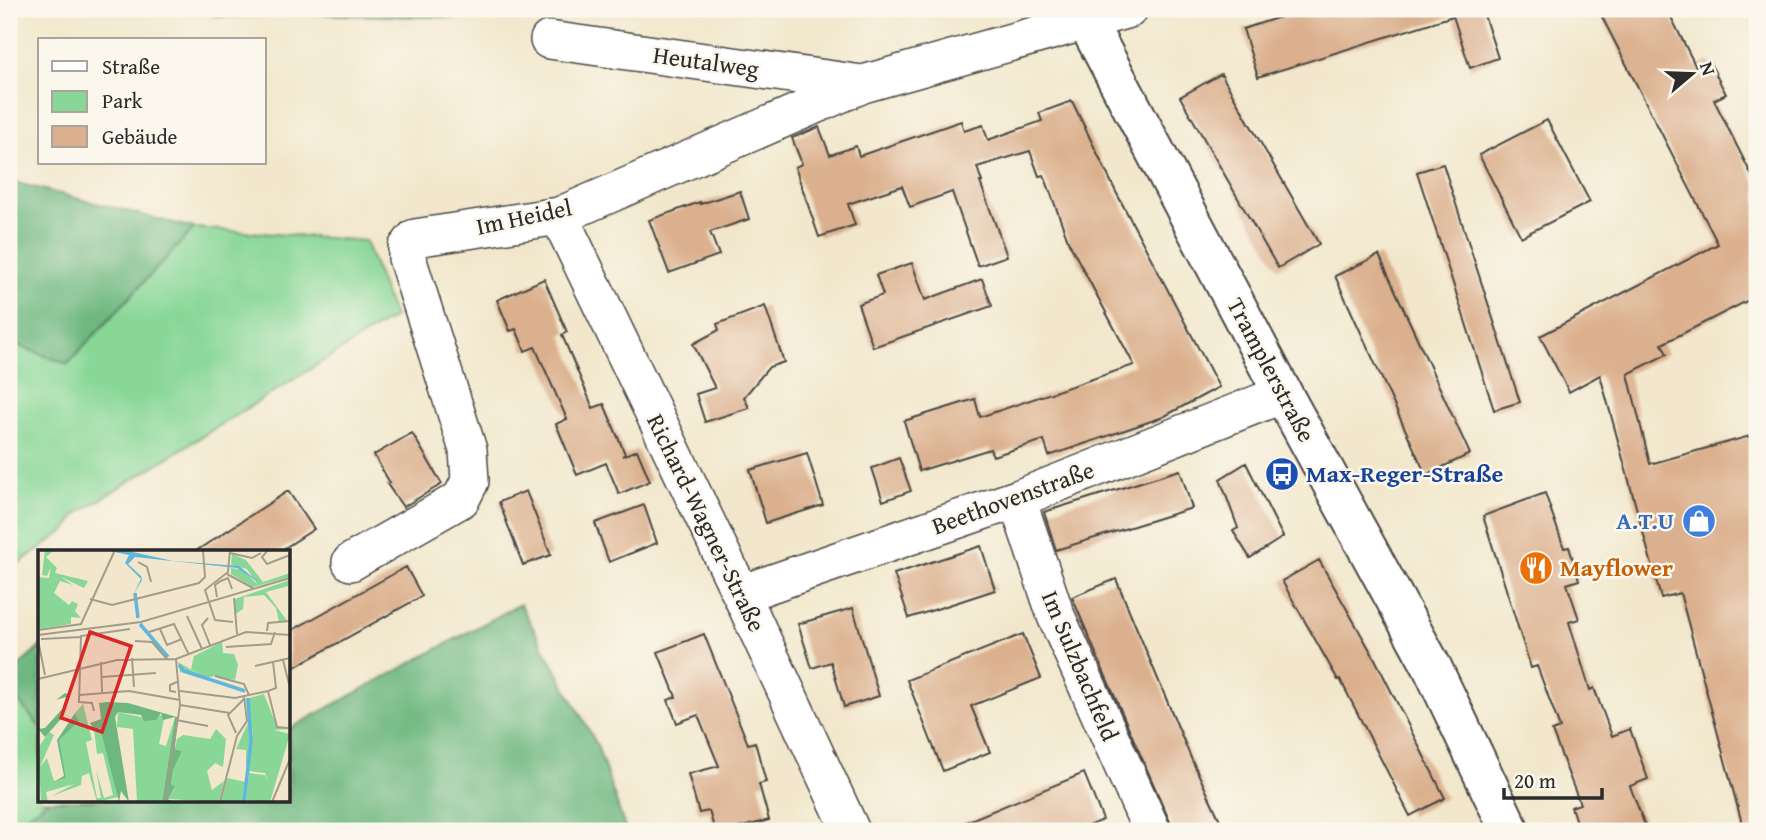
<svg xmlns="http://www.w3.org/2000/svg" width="1766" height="840" font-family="'Gentium Book Plus',serif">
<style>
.green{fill:#88d797;stroke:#5a8161;stroke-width:2}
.forest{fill:#6eb880;stroke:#4c7256;stroke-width:2}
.building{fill:#dbb08e}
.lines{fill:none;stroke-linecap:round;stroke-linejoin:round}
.street-casing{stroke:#494743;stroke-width:40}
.secondary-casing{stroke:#494743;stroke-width:42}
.street{stroke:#fff;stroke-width:37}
.secondary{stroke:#fff;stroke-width:38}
.labels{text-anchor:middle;stroke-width:5;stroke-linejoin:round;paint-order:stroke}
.street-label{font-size:24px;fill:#2b2b2b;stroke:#fbf7ec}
.transit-label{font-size:24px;font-weight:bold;fill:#164399;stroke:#fbf7ec;text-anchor:start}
.shop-label{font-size:24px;font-weight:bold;fill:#366cbe;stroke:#fbf7ec;text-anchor:end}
.food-label{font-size:24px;font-weight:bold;fill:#c56008;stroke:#fbf7ec;text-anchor:start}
.inset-river{fill:none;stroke:#60b7dd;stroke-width:3.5}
.inset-road{fill:none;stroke:#a29c8c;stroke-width:2}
.view{fill:#d62828;fill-opacity:0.15;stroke:#d62828;stroke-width:3.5}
.inset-edge{fill:none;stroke:#2b2b2b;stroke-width:3.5}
</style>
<rect width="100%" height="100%" fill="#fbf7ec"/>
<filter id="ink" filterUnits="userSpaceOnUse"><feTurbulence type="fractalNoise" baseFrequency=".0143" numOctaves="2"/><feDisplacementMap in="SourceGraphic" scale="14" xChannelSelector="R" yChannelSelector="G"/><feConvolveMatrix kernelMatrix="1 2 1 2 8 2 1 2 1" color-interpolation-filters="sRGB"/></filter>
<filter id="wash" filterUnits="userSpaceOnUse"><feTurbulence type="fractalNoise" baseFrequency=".00686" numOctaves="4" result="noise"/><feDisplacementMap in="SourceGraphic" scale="28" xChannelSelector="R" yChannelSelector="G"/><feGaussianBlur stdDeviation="1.57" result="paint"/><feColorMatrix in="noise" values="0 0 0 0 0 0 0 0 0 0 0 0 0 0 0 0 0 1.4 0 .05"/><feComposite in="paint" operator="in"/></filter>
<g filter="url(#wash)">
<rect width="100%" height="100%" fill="#f2e7cc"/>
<path class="green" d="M194 228 365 241 394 317 77 514 66 530 9 570V342L68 364Z
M9 690 40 727V800H49L9 827Z"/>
<path class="forest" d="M186 9H487V16L473 18 311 14 221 17Z
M9 181 194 228 67 364 9 342Z
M520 604 597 745 626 831H9V827L49 800H289V729Z
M40 647V727L9 690V675Z"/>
<g id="blocks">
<path class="building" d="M1305 9H1482L1498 58 1470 68 1453 16 1258 77 1243 29Z
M1598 9H1667L1696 67 1709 61 1726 94 1714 100 1757 186V296L1662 344 1667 354 1628 374 1650 464 1757 434V831H1744L1680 593 1661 598 1600 375 1569 392 1540 336 1718 244Z
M1221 74 1319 244 1278 268 1180 97Z
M1072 101 1116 192 1219 387 1163 417 1049 456 1044 440 993 456 990 449 919 471 904 421 975 399 980 417 1134 365 1069 243 1044 175 1039 176 1030 151 977 167 982 182H980L1007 256 978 266 952 192 910 207 902 186 848 204 855 225 819 237 795 167 802 164 792 138 819 127 830 155 856 146 859 156 961 121 964 131 983 125 988 140 1042 121 1039 113Z
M1547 120 1590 202 1521 237 1479 155Z
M1443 164 1520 402 1494 410 1417 172Z
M740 191 749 219 710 232 719 255 669 273 649 220 700 202V204Z
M1379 255 1470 454 1426 475 1335 276Z
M912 263 925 300 982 279 992 306 873 347 858 304 883 295 876 275Z
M544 279 567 332 562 335 593 408 604 404 625 454 622 456 637 450 650 481 619 494 606 463 577 475 556 424 567 419 535 347 525 351 516 329 510 331 497 300Z
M765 306 784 362 769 367 744 397 749 408 705 422 696 394 715 388 693 344 719 330 717 324Z
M412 433 442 484 403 507 387 484 390 483 374 455Z
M807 453 823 505 766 523 750 470Z
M899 458 911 491 883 501 872 468Z
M1246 463 1283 537 1250 558 1233 531 1238 528 1220 479Z
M1180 470 1192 508 1056 550 1044 512Z
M288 491 314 529 280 551H196Z
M526 491 551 555 523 565 499 502Z
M1545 493 1564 548 1569 547 1579 580 1567 584 1579 619 1569 622 1590 690 1594 688 1612 736 1630 729 1648 779 1630 786 1647 831H1579L1571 807 1580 804 1552 731 1560 728 1537 666 1531 668 1483 516Z
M644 505 657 543 609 562 595 523Z
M981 546 995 590 909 618 894 574Z
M1319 560 1375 659 1445 798 1410 816 1340 679 1338 680 1282 581Z
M406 567 422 596 289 670V632Z
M1116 579 1191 758 1225 831H1174L1100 663 1072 597Z
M853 608 879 696 844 707 831 662 812 668 798 624Z
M704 634 748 744 755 742 766 782 759 784 769 820 727 831H715L709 811 699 813 688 774 719 766 698 715 677 723 668 700 676 697 658 652Z
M1023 634 1041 678 971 706 990 752 943 771 907 680Z
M1084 773 1103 820 1075 831H944Z"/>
</g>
</g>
<g filter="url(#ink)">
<use href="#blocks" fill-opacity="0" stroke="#494743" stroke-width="2"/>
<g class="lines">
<g class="street-casing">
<path id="street" d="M549 40 862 84
M559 216 741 594 851 831
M1017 499 1056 616 1152 831
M351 562 461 499 470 481 468 450 407 258V248L415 238 559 216 863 84 1129 9
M741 594 1017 499 1283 394"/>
</g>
<g class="secondary-casing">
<path id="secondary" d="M1080 9 1283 394 1432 667 1510 831"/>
</g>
<use href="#street" class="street"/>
<use href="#secondary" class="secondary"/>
</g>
</g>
<defs>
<g id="bus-disc" transform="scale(1.75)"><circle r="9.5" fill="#1a4fb4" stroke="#fbf7ec"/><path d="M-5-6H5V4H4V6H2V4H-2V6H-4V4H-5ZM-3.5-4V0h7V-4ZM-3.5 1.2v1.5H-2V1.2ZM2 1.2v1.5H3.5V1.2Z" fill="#fff"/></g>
<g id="shop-disc" transform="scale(1.75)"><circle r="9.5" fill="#3f7fe0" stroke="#fbf7ec"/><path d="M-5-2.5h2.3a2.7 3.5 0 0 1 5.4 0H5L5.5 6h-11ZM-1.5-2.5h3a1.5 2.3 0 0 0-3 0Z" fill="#fff"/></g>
<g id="restaurant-disc" transform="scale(1.75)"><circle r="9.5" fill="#e8710a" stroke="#fbf7ec"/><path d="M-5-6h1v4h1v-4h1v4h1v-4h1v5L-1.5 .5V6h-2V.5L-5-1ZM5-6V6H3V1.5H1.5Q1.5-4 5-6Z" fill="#fff"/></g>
</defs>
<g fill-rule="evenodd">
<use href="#bus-disc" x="1282" y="474"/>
<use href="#shop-disc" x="1699" y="521"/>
<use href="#restaurant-disc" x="1536" y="568"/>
</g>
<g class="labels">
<g class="street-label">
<text transform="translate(706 62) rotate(8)" y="8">Heutalweg</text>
<text transform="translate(524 217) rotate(-12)" y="8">Im Heidel</text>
<text transform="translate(1271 370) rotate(62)" y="8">Tramplerstraße</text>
<text transform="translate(1013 498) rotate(-20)" y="8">Beethovenstraße</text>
<text transform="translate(706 523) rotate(64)" y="8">Richard-Wagner-Straße</text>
<text transform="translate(1080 666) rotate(67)" y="8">Im Sulzbachfeld</text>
</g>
<g class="transit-label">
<text x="1306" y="482">Max-Reger-Straße</text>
</g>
<g class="shop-label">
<text x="1674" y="529">A.T.U</text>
</g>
<g class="food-label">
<text x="1560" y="576">Mayflower</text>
</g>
</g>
<g transform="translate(38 550)">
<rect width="252" height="252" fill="#f2e7cc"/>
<path d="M7 0 14 2 8 7 19 18 17 23 50 31 46 38 23 27 35 35 22 31 16 43 31 55 34 51 40 54 37 61 43 68 33 67V74L0 79V27L11 28 13 17 9 26 4 25ZM194 4 208 10 225 32 252 23V27L215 37 193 24V18L205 20 220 35 209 19 193 15ZM252 30 250 36 228 42 250 72H241L238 58 226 45 206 47 205 59 196 65 197 49ZM184 92 185 103 196 104 200 115 197 130 177 126 168 128 199 139 142 122 140 112 166 127 153 119 156 106ZM226 144 239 177 252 179 236 180 252 184 232 252 208 250 211 223 227 225 230 231 227 223 211 221 215 176 208 219V200L198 199 210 173 208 149ZM45 154 54 190 48 192 59 248H63L58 220 66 248 75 245 65 203 59 204 56 180 62 177 80 247 59 252 51 223 44 226 43 235 14 246 36 234 8 242 10 252H3L0 198 11 182 16 185 2 217 9 208 16 231 28 228 20 190 41 171 37 163ZM80 162 112 169 127 164 121 194 128 196 137 167 124 252H99L95 179 79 177ZM178 179 188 189 185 217 177 213 169 221 174 240 186 231 181 252 130 249 137 238 133 234 135 219 144 201 137 199 139 189 145 185 172 189ZM189 228 208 232 206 252H183Z" fill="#88d797"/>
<path d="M27 143 32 145 23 169 7 187 0 179 7 178 25 158 28 147 18 150ZM69 152 90 153 139 167 137 199 144 201 135 220 133 234 137 237 130 249 134 252H124L137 167 125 170 123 163 118 170 106 171 103 165 80 162 77 167 91 252 83 241 81 252 62 178 56 180 52 173 63 169 61 153ZM37 163 41 171 21 190 28 228 17 231 26 226 19 190Z" fill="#6eb880"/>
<path d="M67 0H86L135 11 201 16 223 34 199 18 97 7 90 14 103 26 104 30 95 45 103 29 87 13 91 5Z" fill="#60b7dd"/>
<path class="inset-river" d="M97 43 100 68M102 74 130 107M141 115 146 121 207 141M206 252 213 191 210 148"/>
<path class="inset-road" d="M192 0 190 22 167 40 177 70 195 72M230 0 224 7 229 14 252 5M192 3 214 8 223 3M100 12 109 17 113 32M189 24 215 38M179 47 177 35 183 31 190 28 194 39M196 48 199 84M52 49 74 55 161 33 167 27 165 0M149 66 164 99M170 68 164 75 172 95M43 74 77 0M122 79 129 95 144 89M0 80 44 74M229 81 230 73 252 71M111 82 136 74 151 105M0 85 103 72 252 28M3 89 43 87M0 90 7 125M97 91 114 92 129 109M188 97 233 94 237 82M94 108 96 137M245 110 252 138M63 112 64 142M217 116 252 108M177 126 206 134 211 145M64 127 118 123M0 129 79 110 138 109 208 82 252 85M142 141 197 148 230 141 238 138 235 112M230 141 239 177 250 178M138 142 132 141V135L141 131M42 145 91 141 142 150M142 155 192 163M56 161 54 153 41 152 43 86 92 79M138 170 170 176M198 183 190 165 206 149M127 252 142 155 138 109M182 252 199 186 209 171 206 146M234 252 252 209"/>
<path class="view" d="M52 82 93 96 64 182 23 168Z"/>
<rect width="252" height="252" class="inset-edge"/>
</g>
<rect width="1766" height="840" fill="none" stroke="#fbf7ec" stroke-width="35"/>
<rect x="38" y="38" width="228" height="126" fill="#fbf7ec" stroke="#a8a59f" stroke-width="2"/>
<rect x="52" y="61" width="35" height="10" fill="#ffffff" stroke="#a8a59f" stroke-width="2"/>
<text x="102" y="74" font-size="21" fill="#2b2b2b">Straße</text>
<rect x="52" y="91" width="35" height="21" fill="#88d797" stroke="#a8a59f" stroke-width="2"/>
<text x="102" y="108" font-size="21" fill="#2b2b2b">Park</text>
<rect x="52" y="126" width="35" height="21" fill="#dbb08e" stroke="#a8a59f" stroke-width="2"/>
<text x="102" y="144" font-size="21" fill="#2b2b2b">Gebäude</text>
<g transform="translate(1692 74) rotate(71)" stroke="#fbf7ec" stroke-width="5" paint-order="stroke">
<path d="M0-5L12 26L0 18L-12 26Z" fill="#2b2b2b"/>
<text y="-10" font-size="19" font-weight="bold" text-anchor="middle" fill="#2b2b2b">N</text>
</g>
<path d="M1504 788v10h98v-10" fill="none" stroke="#2b2b2b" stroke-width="3.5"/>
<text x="1514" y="788" font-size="21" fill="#2b2b2b" stroke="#fbf7ec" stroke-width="5" paint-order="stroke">20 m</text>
</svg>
